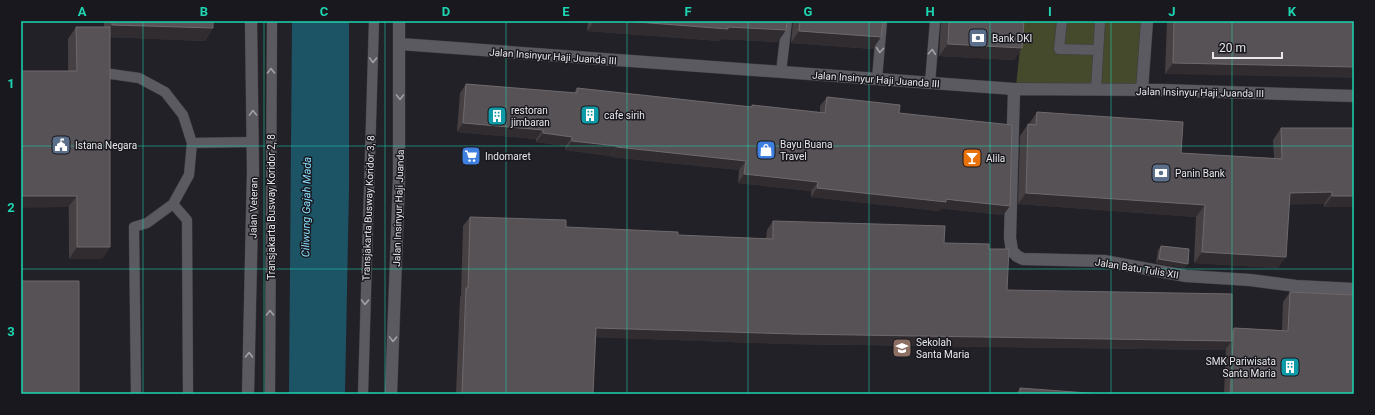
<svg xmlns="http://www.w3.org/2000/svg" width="1375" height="415" font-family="Roboto,sans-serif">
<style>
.green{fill:#454a2d}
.water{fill:#1c5365}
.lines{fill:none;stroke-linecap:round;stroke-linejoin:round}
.lane-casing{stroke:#3c3b40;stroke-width:11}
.street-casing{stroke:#3c3b40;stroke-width:13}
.secondary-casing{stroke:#3c3b40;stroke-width:13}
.lane{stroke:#5b5a61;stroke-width:10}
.street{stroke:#5b5a61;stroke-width:12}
.secondary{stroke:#5b5a61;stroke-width:12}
.wall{fill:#464043}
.shaded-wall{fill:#302c30}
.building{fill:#575255;stroke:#6e696c}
.oneway{stroke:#a1a0a6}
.grid{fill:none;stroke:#1dd5b1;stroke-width:1;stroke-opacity:0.55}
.labels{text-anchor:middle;stroke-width:3;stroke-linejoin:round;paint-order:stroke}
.poi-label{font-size:10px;fill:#e7e7eb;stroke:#19181e;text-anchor:start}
.street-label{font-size:10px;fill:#e7e7eb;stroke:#19181e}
.water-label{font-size:11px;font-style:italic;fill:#89dffe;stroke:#19181e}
.neatline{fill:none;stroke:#1dd5b1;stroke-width:1.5}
.grid-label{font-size:13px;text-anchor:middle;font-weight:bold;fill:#1dd5b1}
</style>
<rect width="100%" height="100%" fill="#222128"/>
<path class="green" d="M1023 21H1144L1138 91 1016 86Z"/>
<path class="water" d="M292 21H349V188L345 394H289Z"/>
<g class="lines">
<g class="lane-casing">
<path id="lane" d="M1062 21 1059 49 1098 50
M781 72 787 21
M111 74 139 78 165 92 183 115 192 143 189 175 173 204 147 223 134 227 136 394
M877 79 882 21
M930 83 935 21
M1096 90 1100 21
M192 143 253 142
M173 204 187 220 188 394
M270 394 272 21
M363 394 374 21"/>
</g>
<g class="street-casing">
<path id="street" d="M400 44 1014 89 1161 90 1354 96
M1014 89 1010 238 1012 251 1017 256 1023 259 1104 261 1186 276 1250 280 1296 286 1354 289
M1142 90 1147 21"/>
</g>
<g class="secondary-casing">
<path id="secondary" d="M248 394 253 171 251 21
M391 394 399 179V21"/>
</g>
<use href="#lane" class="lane"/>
<use href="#street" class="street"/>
<use href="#secondary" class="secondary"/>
</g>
<path class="wall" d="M104 21H213V28L205 41 110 37V247L102 259H69L68 39 76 27H104Z
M540 21H787L778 42 721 39 720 41 587 31 588 23Z
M793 21H883L873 49 791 43Z
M941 21H1024L1022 48 1014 60 939 56Z
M1167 21H1354L1165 74Z
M466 84 574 93 577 88 751 107 752 105 820 112V106L827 97 899 113 1010 206 1003 215 946 209H941L939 211 811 197V191L738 183 739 170 611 157V156L565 150 566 146 536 142V139L457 132 460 93Z
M1037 112 1181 153 1274 158 1273 140 1281 128 1354 207H1324V204H1289L1278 268 1194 263 1196 217 1018 204 1020 136 1028 124H1029Z
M470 217 566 227 678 235 766 239 767 230 773 221 989 249 1007 290 1232 330 1234 328 1282 330 1283 302 1290 292 1354 394H1224L1226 349 1225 350 788 344 595 337 593 394H456L460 297 461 296 463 226Z
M1161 246 1185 268 1156 263 1158 250Z
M1020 388 1101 394H1016Z"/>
<path class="shaded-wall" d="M540 21H589L588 23Z
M594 21H624L728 27 786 30 778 42 721 39 720 41 587 31Z
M112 25 213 28 205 41 104 37Z
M799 31 881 37 873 49 791 43Z
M948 44 1022 48 1014 60 939 56Z
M1173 63 1354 67V78L1165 74Z
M463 123 543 130 536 139 457 132Z
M543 133 572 137 566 146 536 142Z
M572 141 617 146 611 156 565 150Z
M617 147 746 161 739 170 611 157Z
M744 174 818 182 811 191 738 183Z
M817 188 953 200 1010 206 1003 215 946 209H941L939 211 811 197Z
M1332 192 1324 204 1281 205 1290 193Z
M1026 193 1205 205 1196 217 1018 204Z
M21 196H77L68 207 21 208Z
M1332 196H1354V207H1324Z
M77 247H110L102 259H69Z
M1202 252 1286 257 1278 268 1194 263Z
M1159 259 1188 264 1185 268 1156 263Z
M596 328 1232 341 1225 350 788 344 589 337Z"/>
<path class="building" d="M112 21H213V28L112 25Z
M624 21H787L786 30 728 27V29Z
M800 21H883L881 37 799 31Z
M949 21H1024L1022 48 948 44Z
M1174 21H1354V67L1173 63Z
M76 27H110V247H77V196H21V71H77Z
M466 84 577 93V88L752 107V105L825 113 827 97 900 105 899 113 1012 125 1010 206 953 200 946 199V202L817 188 818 182 744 174 746 161 617 147V146L572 141V137L543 133V130L463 123Z
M1037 112 1183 122 1181 153 1282 159 1281 128H1354V196H1332V192L1290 193 1286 257 1202 252 1205 205 1026 193 1028 124 1036 125Z
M470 217 566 220V227L678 232V235L773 239V221L945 226 944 243 989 244V249H1009L1007 290 1232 294V341L794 334 596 328 593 394H462L466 288H468Z
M1161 246 1189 249 1188 264 1159 259Z
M21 281H79V394H21Z
M1290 292 1354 295V394H1230L1234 328 1288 331Z
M1020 388 1102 394H1020Z"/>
<defs><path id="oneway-chevron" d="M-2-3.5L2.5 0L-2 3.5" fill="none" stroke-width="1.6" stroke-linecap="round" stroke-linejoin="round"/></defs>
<g class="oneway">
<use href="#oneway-chevron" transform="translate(880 50) rotate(95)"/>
<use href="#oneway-chevron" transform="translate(932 52) rotate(-85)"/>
<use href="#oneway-chevron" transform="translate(373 60) rotate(92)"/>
<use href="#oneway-chevron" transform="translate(271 71) rotate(-90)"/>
<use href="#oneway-chevron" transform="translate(400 97) rotate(90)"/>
<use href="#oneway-chevron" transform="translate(253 113) rotate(-91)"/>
<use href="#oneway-chevron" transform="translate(365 302) rotate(92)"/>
<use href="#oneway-chevron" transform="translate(270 313) rotate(-90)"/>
<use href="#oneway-chevron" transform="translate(393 339) rotate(92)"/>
<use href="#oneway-chevron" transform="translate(249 355) rotate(-89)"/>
</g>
<path class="grid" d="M143 21V394M264 21V394M385 21V394M506 21V394M627 21V394M748 21V394M869 21V394M990 21V394M1111 21V394M1232 21V394M21 146H1354M21 269H1354"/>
<defs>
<g id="bank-square" transform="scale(1)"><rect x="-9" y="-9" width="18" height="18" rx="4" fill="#5c6f8a" stroke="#19181e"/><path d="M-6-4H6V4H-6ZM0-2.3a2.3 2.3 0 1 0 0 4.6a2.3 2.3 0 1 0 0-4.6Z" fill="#fff"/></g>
<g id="building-square" transform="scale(1)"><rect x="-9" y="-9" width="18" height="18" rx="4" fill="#0f9aa8" stroke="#19181e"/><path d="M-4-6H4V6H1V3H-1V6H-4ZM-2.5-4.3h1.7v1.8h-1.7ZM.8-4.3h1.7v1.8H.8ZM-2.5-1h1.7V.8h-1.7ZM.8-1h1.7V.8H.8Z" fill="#fff"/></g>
<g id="civic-square" transform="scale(1)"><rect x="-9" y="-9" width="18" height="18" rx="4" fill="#5c6f8a" stroke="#19181e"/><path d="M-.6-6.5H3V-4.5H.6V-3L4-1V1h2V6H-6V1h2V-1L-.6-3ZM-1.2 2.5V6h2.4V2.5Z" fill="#fff"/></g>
<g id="shop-square" transform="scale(1)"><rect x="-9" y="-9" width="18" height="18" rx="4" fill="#3f7fe0" stroke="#19181e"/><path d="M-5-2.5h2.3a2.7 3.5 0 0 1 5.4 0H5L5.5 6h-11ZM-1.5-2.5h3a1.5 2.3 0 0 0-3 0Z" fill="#fff"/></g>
<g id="supermarket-square" transform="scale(1)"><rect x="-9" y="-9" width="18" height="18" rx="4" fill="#3f7fe0" stroke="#19181e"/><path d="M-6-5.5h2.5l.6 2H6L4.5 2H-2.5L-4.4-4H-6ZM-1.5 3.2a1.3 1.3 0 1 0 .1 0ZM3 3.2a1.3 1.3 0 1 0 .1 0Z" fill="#fff"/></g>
<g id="bar-square" transform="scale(1)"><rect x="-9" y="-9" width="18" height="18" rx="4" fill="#e8710a" stroke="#19181e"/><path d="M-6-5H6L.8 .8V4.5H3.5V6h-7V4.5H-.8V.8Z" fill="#fff"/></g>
<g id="school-square" transform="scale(1)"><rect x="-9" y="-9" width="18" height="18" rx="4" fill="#8d6e63" stroke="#19181e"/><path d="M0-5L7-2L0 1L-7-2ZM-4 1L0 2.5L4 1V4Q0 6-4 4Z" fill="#fff"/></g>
</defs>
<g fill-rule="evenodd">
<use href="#bank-square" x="978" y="38"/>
<use href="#building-square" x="590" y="115"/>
<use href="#building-square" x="497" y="116"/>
<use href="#civic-square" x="61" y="145"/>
<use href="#shop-square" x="766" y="150"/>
<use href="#supermarket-square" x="471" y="156"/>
<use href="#bar-square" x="972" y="158"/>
<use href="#bank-square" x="1161" y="173"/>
<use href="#school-square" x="902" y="348"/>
<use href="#building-square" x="1290" y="367"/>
</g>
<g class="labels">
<g class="poi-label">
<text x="992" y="42">Bank DKI</text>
<text x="511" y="114">restoran<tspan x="511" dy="12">jimbaran</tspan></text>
<text x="604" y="119">cafe sirih</text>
<text x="780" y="148">Bayu Buana<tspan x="780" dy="12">Travel</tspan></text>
<text x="75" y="149">Istana Negara</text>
<text x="485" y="160">Indomaret</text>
<text x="986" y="162">Alila</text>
<text x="1175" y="177">Panin Bank</text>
<text x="916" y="346">Sekolah<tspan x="916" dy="12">Santa Maria</tspan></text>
<text x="1276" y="365" text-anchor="end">SMK Pariwisata<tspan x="1276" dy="12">Santa Maria</tspan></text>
</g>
<g class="street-label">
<text transform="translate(553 56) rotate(4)" y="4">Jalan Insinyur Haji Juanda III</text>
<text transform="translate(876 79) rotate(4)" y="4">Jalan Insinyur Haji Juanda III</text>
<text transform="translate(1200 92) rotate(1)" y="4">Jalan Insinyur Haji Juanda III</text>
<text transform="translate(271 207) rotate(-90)" y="4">Transjakarta Busway Koridor 2, 8</text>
<text transform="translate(253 208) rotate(-89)" y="4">Jalan Veteran</text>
<text transform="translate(368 208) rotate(-88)" y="4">Transjakarta Busway Koridor 3, 8</text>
<text transform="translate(398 208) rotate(-88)" y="4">Jalan Insinyur Haji Juanda</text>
<text transform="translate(1137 268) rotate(9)" y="4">Jalan Batu Tulis XII</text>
</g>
<g class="water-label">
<text transform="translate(306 207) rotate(-89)" y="4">Ciliwung Gajah Mada</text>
</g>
</g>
<rect width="1375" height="415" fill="none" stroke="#19181e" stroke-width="44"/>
<path d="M1213 52v6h69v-6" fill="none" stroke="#e7e7eb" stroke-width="2"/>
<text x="1219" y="52" font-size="12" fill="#e7e7eb" stroke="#19181e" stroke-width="3" paint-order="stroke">20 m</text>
<rect x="22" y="22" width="1331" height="371" class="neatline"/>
<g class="grid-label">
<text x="82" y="16">A</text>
<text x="204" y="16">B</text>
<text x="324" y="16">C</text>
<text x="446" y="16">D</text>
<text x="566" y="16">E</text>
<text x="688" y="16">F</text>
<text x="808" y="16">G</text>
<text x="930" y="16">H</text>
<text x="1050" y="16">I</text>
<text x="1172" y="16">J</text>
<text x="1292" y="16">K</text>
<text x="11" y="88">1</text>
<text x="11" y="212">2</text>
<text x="11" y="336">3</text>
</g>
</svg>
